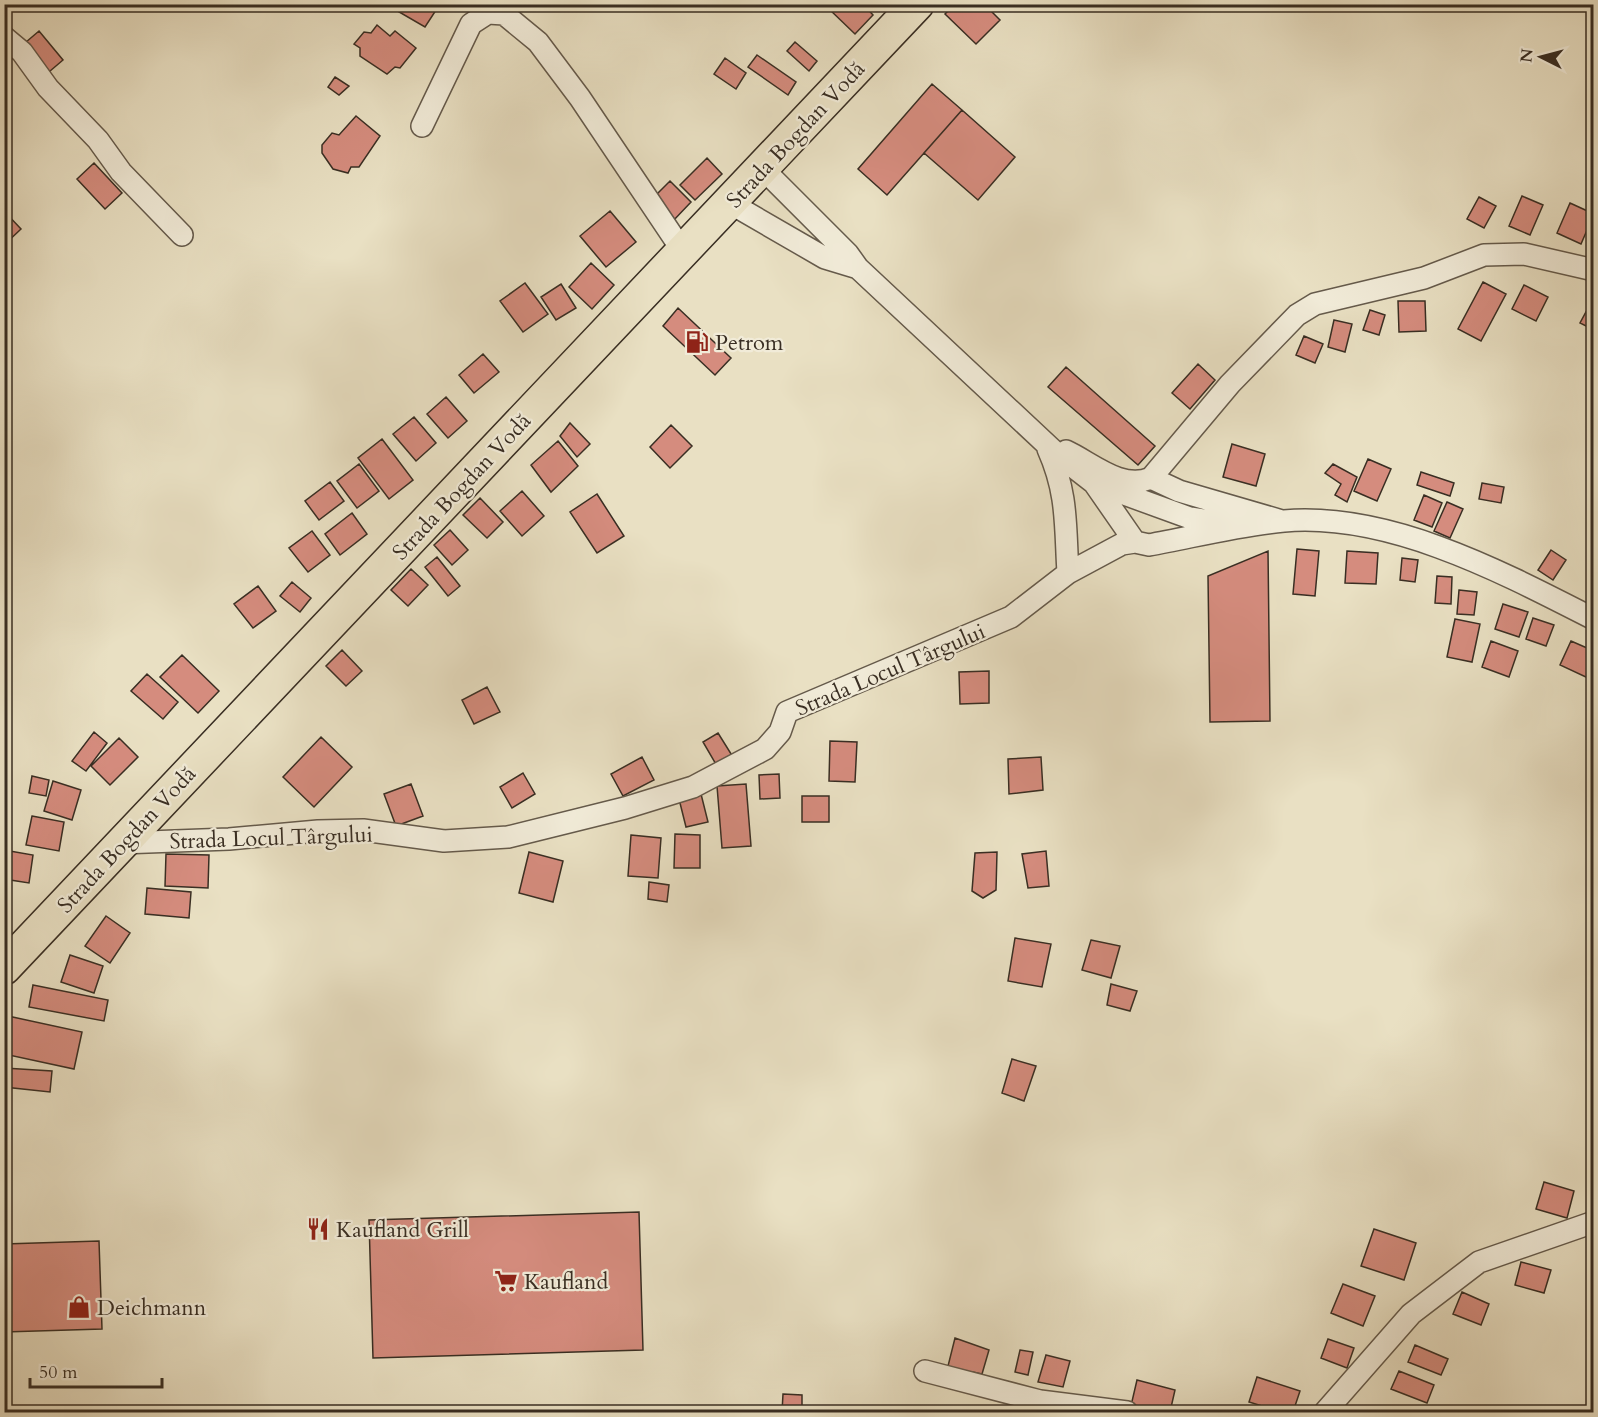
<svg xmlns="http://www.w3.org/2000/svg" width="1598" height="1417" font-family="Cardo,serif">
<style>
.building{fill:#d58c7e;stroke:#392e23;stroke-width:1.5}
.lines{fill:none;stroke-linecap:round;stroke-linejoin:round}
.minor-casing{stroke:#655a4b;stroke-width:24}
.primary-casing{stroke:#392e23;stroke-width:36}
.minor{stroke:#f1ebd8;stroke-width:21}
.primary{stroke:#e9e0c3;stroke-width:33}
.labels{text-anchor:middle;stroke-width:4.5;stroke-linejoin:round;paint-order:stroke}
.street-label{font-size:22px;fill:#392e23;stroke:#f1ebd8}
.poi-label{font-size:22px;fill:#392e23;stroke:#f1ebd8;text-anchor:start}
</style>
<rect width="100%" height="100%" fill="#e9e0c3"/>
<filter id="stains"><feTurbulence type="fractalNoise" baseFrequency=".00333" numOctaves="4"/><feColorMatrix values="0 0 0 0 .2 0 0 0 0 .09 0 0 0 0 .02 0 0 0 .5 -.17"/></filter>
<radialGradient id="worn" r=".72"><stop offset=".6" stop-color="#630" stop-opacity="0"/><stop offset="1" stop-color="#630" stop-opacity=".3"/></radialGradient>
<path class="building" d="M398 4H440L425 27 394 9Z
M832 4H863L873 15 855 34 828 8Z
M955 4H984L1000 20 976 44 945 14Z
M377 25 390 36 395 31 416 48 400 68 395 67 387 74 360 56V48L354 44 364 32 371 33Z
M39 31 63 60 43 77 19 48Z
M795 42 817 61 809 71 787 51Z
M757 55 796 82 788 95 748 67Z
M725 58 746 73 736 89 714 74Z
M335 77 349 86 339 95 328 87Z
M932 84 962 110 887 195 858 169Z
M962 110 1015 157 978 200 924 153Z
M356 116 380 136 359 167H351L348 173 333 169 322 153V145L332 133 339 135Z
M707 158 722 174 695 200 680 185Z
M94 163 122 193 105 209 77 179Z
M670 181 691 202 673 221 651 200Z
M1522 196 1543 205 1530 235 1509 226Z
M1479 197 1496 206 1484 228 1467 219Z
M1570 203 1594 214 1581 244 1557 233Z
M4 211 21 229 4 245Z
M610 211 636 242 606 267 580 236Z
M591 263 614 285 592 309 569 287Z
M1483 282 1506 294 1481 341 1458 329Z
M525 283 548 314 523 332 500 301Z
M561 284 576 308 556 320 541 297Z
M1524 285 1548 297 1536 321 1512 309Z
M1594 297V330L1580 323Z
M1398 301H1425L1426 331 1399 332Z
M678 308 731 358 715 375 663 326Z
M1370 310 1385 315 1379 335 1363 330Z
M1334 320 1352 324 1345 352 1328 347Z
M1304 336 1323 344 1315 363 1296 355Z
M483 354 499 372 474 393 459 375Z
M1198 364 1215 380 1190 409 1172 393Z
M1066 367 1155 446 1138 465 1048 387Z
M446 397 467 421 448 438 427 414Z
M414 417 436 443 416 461 393 434Z
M570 423 590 444 577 457 560 436Z
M671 425 692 446 670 468 650 447Z
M382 439 413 480 389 499 358 458Z
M558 441 578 466 551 492 531 465Z
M1232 444 1265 454 1256 486 1223 477Z
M1368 459 1391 469 1377 501 1354 491Z
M359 464 379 491 357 508 337 481Z
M1333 464 1357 477 1347 502 1335 495 1341 484 1325 473Z
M1421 472 1454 483 1450 496 1417 485Z
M330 482 344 501 319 520 305 501Z
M1482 483 1504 487 1501 503 1479 499Z
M522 491 544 516 522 536 500 511Z
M597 494 624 536 597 553 570 512Z
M1424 495 1442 503 1432 527 1414 520Z
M480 498 503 522 487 538 463 515Z
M1447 502 1463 509 1450 538 1434 531Z
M352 513 367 534 340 555 325 534Z
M450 530 468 550 452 565 434 545Z
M312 531 330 555 308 572 289 548Z
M1297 549 1319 551 1315 596 1293 594Z
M1551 550 1566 560 1553 580 1538 570Z
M1268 551 1270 721 1210 722 1208 576Z
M1347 551 1378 553 1376 584 1345 583Z
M437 557 460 586 448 596 425 567Z
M1402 558 1418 560 1415 582 1400 580Z
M411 569 428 585 408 606 391 590Z
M1437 576 1452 577 1451 604 1435 603Z
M292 582 311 598 300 612 280 596Z
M258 586 276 611 253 628 234 604Z
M1459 590 1477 592 1474 615 1457 614Z
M1503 604 1528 612 1519 637 1495 629Z
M1533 618 1554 625 1546 646 1526 639Z
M1455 619 1480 624 1472 662 1447 657Z
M1491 641 1518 651 1509 677 1482 667Z
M1571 641 1594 651V667L1588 678 1560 665Z
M342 650 362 671 346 686 326 666Z
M182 655 219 691 198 713 160 677Z
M989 671V703L960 704 959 672Z
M147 674 178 702 163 719 131 691Z
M487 687 500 712 474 724 462 700Z
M94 732 107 743 86 771 72 761Z
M718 733 733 757 717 766 703 742Z
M321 737 352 767 314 807 283 777Z
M119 738 138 757 110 785 91 766Z
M830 741 857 742 855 782 829 781Z
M642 757 654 780 623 796 611 774Z
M1041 757 1043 790 1009 794 1008 759Z
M523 773 535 794 512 808 500 787Z
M779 774 780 798 760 799 759 775Z
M32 776 49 780 46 796 29 793Z
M53 781 81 790 72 820 44 811Z
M411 784 423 816 396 826 384 794Z
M746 784 751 846 722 848 717 786Z
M701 794 708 822 686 827 679 799Z
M802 796H829V822H802Z
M32 816 64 822 59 851 26 845Z
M675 834 700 835V868H674Z
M631 835 661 838 658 878 628 876Z
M4 850 33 855 29 883 4 879Z
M1046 851 1049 886 1028 888 1022 854Z
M529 852 563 861 553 902 519 893Z
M997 852 996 890 983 898 972 891 975 853Z
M166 854 209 855 208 888 165 886Z
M649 882 669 885 667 902 648 899Z
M147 888 191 892 189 918 145 914Z
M106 916 130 933 110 963 85 946Z
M1015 938 1051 944 1042 987 1008 981Z
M1091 940 1120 946 1111 978 1082 970Z
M70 955 103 966 94 993 61 982Z
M1111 984 1137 991 1130 1011 1107 1005Z
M33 985 108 1000 104 1021 29 1007Z
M8 1016 82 1032 74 1069 4 1054Z
M1012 1059 1036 1066 1024 1101 1002 1093Z
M4 1068 52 1071 50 1092 4 1087Z
M1544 1182 1574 1191 1567 1218 1536 1209Z
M639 1212 643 1350 373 1358 369 1220Z
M1374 1229 1416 1243 1404 1280 1361 1266Z
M99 1241 102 1329 4 1332V1244Z
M1521 1262 1551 1270 1544 1293 1515 1285Z
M1343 1284 1375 1296 1363 1326 1331 1313Z
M1462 1292 1489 1304 1481 1325 1453 1314Z
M955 1338 989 1350 982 1374 973 1372 970 1378 948 1366Z
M1328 1339 1354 1348 1347 1368 1321 1358Z
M1415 1345 1448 1359 1441 1375 1408 1362Z
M1020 1350 1033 1352 1028 1375 1015 1372Z
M1046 1355 1070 1361 1063 1387 1038 1382Z
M1399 1371 1434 1385 1427 1403 1391 1389Z
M1257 1377 1300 1391 1293 1412H1282L1249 1402Z
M1137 1380 1175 1390 1170 1412 1130 1410Z
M783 1394 802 1395V1412H782Z"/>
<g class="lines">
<g class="minor-casing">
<path id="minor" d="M4 37 22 52 48 88 98 140 121 172 182 235
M422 126 471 24 488 13 504 14 538 42 580 98 684 253
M762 168 848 254 858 268 1058 455 1094 483 1190 518 1231 524
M730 203 825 258 858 268
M1048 449C1068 494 1065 525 1068 573
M1066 451C1092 463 1122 491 1151 478L1230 384 1297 315 1315 304 1424 278 1484 255 1524 254 1594 270
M1151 478 1179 491 1282 521
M1094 483 1135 542
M121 843 229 839 318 831 363 830 444 841 508 837 625 808 693 787 765 749 780 732 787 712 1011 617 1068 573 1122 544 1135 542 1149 545C1193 537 1239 525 1284 521 1389 512 1502 572 1594 619
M925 1371 1040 1401 1127 1412
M1325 1412 1411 1314 1479 1262 1594 1222"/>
</g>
<g class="primary-casing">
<path id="primary" d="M4 968 917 4"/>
</g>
<use href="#minor" class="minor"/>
<use href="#primary" class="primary"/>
</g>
<defs>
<g id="fuel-bare" transform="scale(1.8)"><path d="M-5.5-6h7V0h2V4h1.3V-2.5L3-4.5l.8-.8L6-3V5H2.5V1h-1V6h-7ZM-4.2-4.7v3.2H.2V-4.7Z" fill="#8f2418" stroke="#f1ebd8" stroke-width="2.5" paint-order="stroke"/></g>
<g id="restaurant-bare" transform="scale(1.8)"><path d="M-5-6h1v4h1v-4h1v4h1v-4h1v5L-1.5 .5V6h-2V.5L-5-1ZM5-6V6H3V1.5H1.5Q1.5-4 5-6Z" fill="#8f2418" stroke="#f1ebd8" stroke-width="2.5" paint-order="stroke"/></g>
<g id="supermarket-bare" transform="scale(1.8)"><path d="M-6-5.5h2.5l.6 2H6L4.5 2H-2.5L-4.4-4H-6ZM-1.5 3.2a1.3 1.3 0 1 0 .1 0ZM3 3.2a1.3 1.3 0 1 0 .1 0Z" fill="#8f2418" stroke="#f1ebd8" stroke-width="2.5" paint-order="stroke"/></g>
<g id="shop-bare" transform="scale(1.8)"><path d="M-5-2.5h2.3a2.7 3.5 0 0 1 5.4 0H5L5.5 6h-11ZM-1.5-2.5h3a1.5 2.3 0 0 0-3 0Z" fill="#8f2418" stroke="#f1ebd8" stroke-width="2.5" paint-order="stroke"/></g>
</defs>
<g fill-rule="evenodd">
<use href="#fuel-bare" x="697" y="342"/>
<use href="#restaurant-bare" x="318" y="1229"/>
<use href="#supermarket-bare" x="506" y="1281"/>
<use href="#shop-bare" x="79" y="1307"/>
</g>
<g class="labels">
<g class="street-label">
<text transform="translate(795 134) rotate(-47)" y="8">Strada Bogdan Vodă</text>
<text transform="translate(461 486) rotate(-47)" y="8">Strada Bogdan Vodă</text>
<text transform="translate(890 669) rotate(-23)" y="8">Strada Locul Târgului</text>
<text transform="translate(271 837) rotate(-2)" y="8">Strada Locul Târgului</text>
<text transform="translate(126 839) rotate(-47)" y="8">Strada Bogdan Vodă</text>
</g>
<g class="poi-label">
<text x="715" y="350">Petrom</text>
<text x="336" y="1237">Kaufland Grill</text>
<text x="524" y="1289">Kaufland</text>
<text x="97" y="1315">Deichmann</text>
</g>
</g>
<rect width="1598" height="1417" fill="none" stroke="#e9e0c3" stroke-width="24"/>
<rect x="6" y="6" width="1586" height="1405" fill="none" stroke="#392e23" stroke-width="3"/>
<rect x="12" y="12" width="1574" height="1393" fill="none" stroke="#392e23" stroke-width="1.5"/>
<g transform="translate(1541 57) rotate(276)" stroke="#f1ebd8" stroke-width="4.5" paint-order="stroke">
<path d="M0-4.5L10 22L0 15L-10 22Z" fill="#392e23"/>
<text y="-9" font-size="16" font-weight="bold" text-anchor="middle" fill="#392e23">N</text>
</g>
<path d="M30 1378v9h132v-9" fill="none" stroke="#392e23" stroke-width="3"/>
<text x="39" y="1378" font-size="18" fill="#392e23" stroke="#f1ebd8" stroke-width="4.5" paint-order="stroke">50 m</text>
<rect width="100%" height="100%" filter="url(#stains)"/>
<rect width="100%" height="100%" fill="url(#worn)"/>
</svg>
